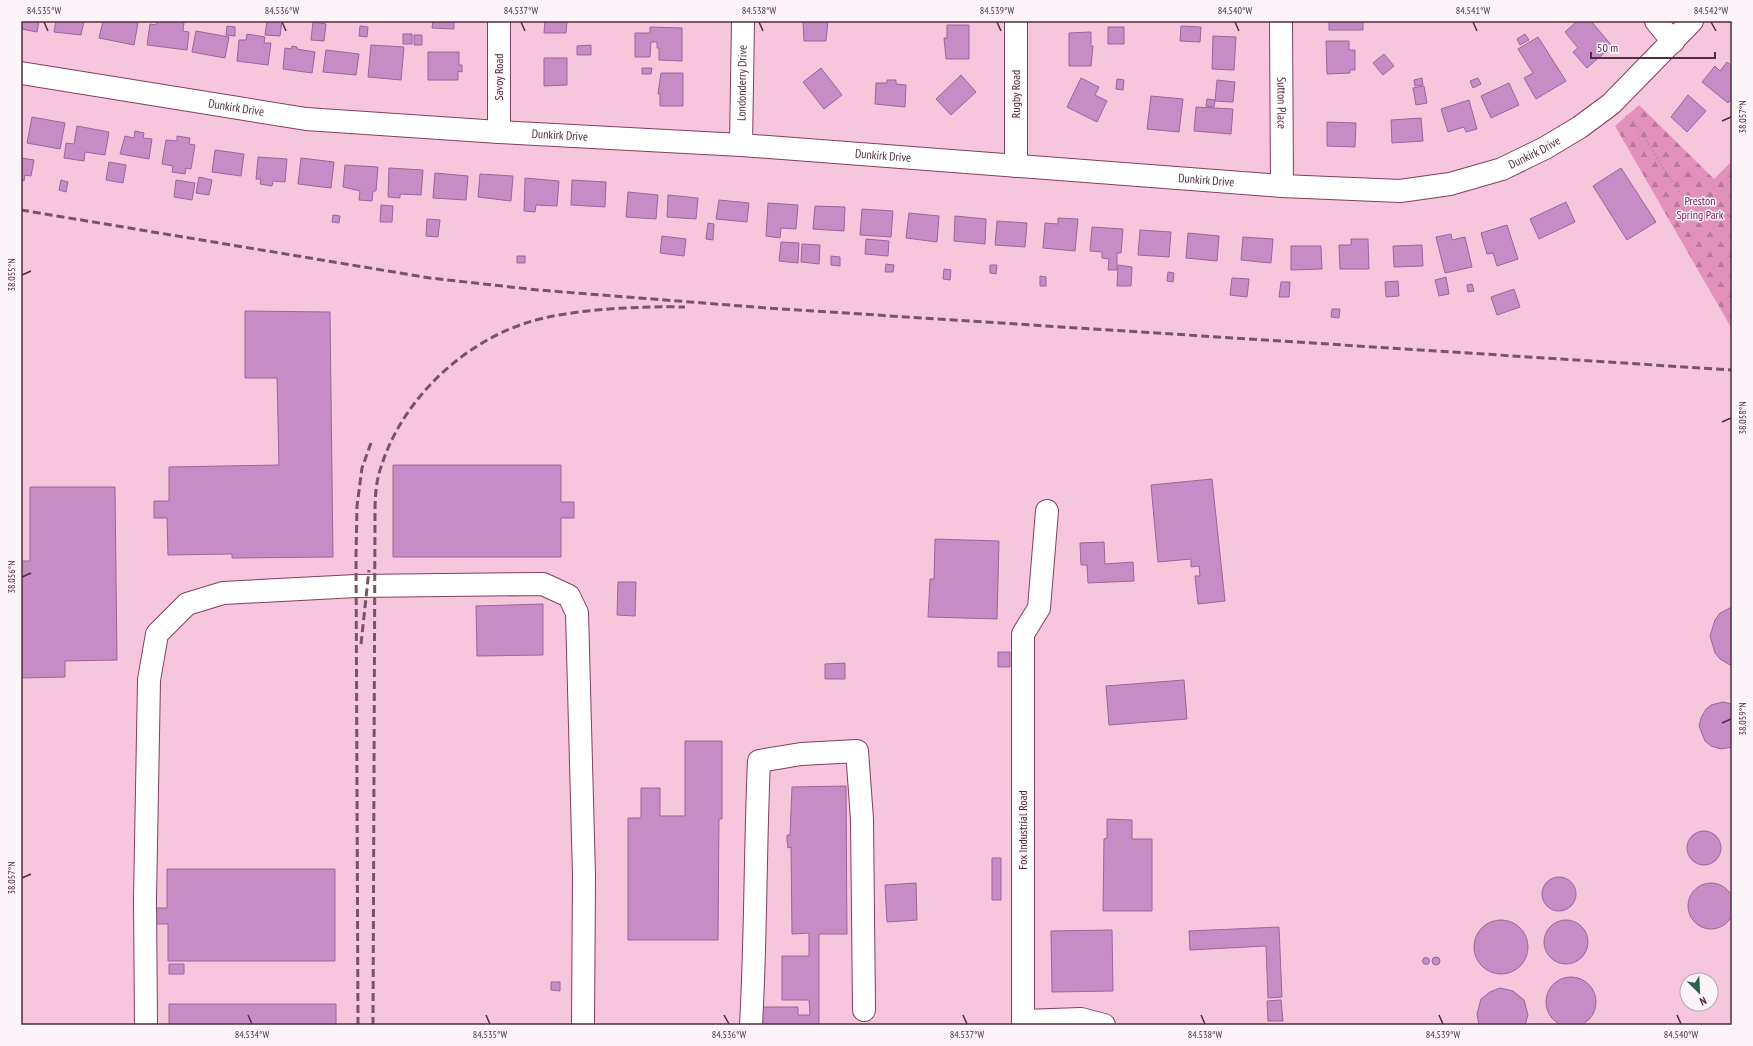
<svg xmlns="http://www.w3.org/2000/svg" width="1753" height="1046" font-family="'PT Sans Narrow',sans-serif">
<style>
.forest{fill:url(#forest-firs)}
.building{fill:#c78cc5;stroke:#9c649b}
.lines{fill:none;stroke-linecap:round;stroke-linejoin:round}
.minor-casing{stroke:#823e64;stroke-width:24}
.path{stroke:#b48a9f;stroke-width:2.5;stroke-dasharray:1 3;stroke-linecap:butt}
.minor{stroke:#fff;stroke-width:22}
.rail{stroke:#785467;stroke-width:3;stroke-dasharray:8 4;stroke-linecap:butt}
.ticks{fill:none;stroke:#4d2d3e;stroke-width:1.5}
.labels{text-anchor:middle;stroke-width:3;stroke-linejoin:round;paint-order:stroke}
.street-label{font-size:12px;fill:#4d2d3e;stroke:#fcf4f8}
.park-label{font-size:12px;fill:#7c1b57;stroke:#fcf4f8}
.neatline{fill:none;stroke:#4d2d3e;stroke-width:1.5}
.ticks-label{font-size:10px;text-anchor:middle;fill:#4d2d3e}
</style>
<defs>
<pattern id="forest-firs" width="22" height="20" patternUnits="userSpaceOnUse"><rect width="22" height="20" fill="#e291bb"/><path d="M5 1l3.5 6h-7zM16 11l3.5 6h-7z" fill="#b97799"/></pattern>
</defs>
<rect width="100%" height="100%" fill="#f6c6dd"/>
<path class="forest" d="M1639 105 1714 179 1732 161V329L1615 126Z"/>
<path class="building" d="M21 21H39L37 32 21 29Z
M56 21H84L81 35 54 32Z
M103 21H125L138 23 134 45 99 38Z
M157 21 184 22 183 31 189 32 187 50 147 45 150 24 156 25Z
M267 21H282L280 36 265 35Z
M433 21H454V29L432 28Z
M545 21H567L566 33H544Z
M803 21H828L826 41H804Z
M1329 21H1363V30H1329Z
M1577 21H1591L1612 46 1587 68 1573 52 1578 48 1565 32Z
M313 22 326 24 324 41 311 40Z
M947 25H969V59H946L944 38H947Z
M227 26 235 27V36L226 35Z
M360 26 368 27 367 37 359 36Z
M1181 26 1201 27 1200 42 1180 41Z
M650 27 682 28V61L659 60V48H657V42H651L650 57H635V33H650Z
M1108 27H1124V44H1108Z
M196 31 229 37 225 58 192 52Z
M1091 32V46H1093L1091 66H1069V33Z
M247 34 265 37 264 43H271L268 65 237 61 239 40H246Z
M403 34H412V44H403Z
M1525 34 1529 40 1520 45 1517 39Z
M414 35H422V45H414Z
M1213 36 1236 37 1234 70 1212 69Z
M1538 37 1566 81 1536 99 1524 78 1533 73 1518 49Z
M1326 41H1349V50H1355V70H1350V73L1327 74Z
M371 45 404 47 401 80 368 77Z
M591 45V55H577V46Z
M292 46 297 47V49L315 52 312 73 283 69 285 48 291 49Z
M326 50 359 54 356 75 323 72Z
M428 52H459V65H462V72L458 71V80H428Z
M1384 54 1394 66 1383 75 1373 63Z
M544 58H567V85L544 86Z
M1727 62 1732 66V98L1728 103 1702 82 1715 66 1720 71Z
M642 68H652L651 74H642Z
M821 68 842 95 824 109 803 82Z
M661 73H683V106H660V94H658Z
M961 75 976 92 951 115 936 99Z
M1081 78 1099 87 1095 95 1107 101 1097 122 1067 107Z
M1422 78 1423 85 1415 86 1414 80Z
M1478 78 1481 84 1473 88 1470 81Z
M1117 79 1124 80 1123 90 1116 89Z
M887 80H896V84L906 85 905 107 875 104 876 83H887Z
M1217 80 1235 82 1233 102 1215 101Z
M1509 83 1519 105 1491 118 1481 96Z
M1424 86 1427 103 1416 105 1413 88Z
M1688 95 1706 111 1687 132 1671 117Z
M1151 96 1183 99 1179 132 1147 129Z
M1207 99 1215 100 1214 107 1206 106Z
M1469 100 1477 129 1466 132 1464 127 1448 132 1441 109Z
M1196 107 1233 109 1231 134 1194 131Z
M32 117 65 123 60 149 27 143Z
M1421 118 1423 141 1392 143 1391 120Z
M1327 122 1356 123 1355 147 1327 146Z
M77 126 109 132 105 155 85 152 84 161 64 158 66 143 74 144Z
M135 131 144 133 143 138 152 139 149 159 120 154 125 136 134 138Z
M177 136 190 138 189 144 195 145 191 169 186 168 185 174 172 172 173 166 162 164 166 140 177 141Z
M215 150 244 154 241 176 212 172Z
M258 157 287 159 285 182 273 181 272 186 260 184 261 179H256Z
M21 158 34 160 31 176 25 175 24 181 21 180Z
M301 158 334 162 331 188 298 184Z
M109 162 126 165 123 183 106 180Z
M345 165 378 167 376 191H373L372 201 359 200 360 191 343 187Z
M389 168 423 170 421 195 400 194V198L388 197Z
M1621 168 1656 222 1627 240 1593 186Z
M435 173 468 176 466 200 433 198Z
M480 174 513 176 511 201 478 197Z
M199 177 212 180 209 195 196 193Z
M525 178 559 181 557 206 536 205 535 212 524 211Z
M61 180 68 182 66 192 59 190Z
M176 180 195 183 192 200 174 197Z
M572 180 606 182 605 207 571 205Z
M628 192 658 195 656 219 626 217Z
M668 195 698 198 696 219 667 217Z
M719 200 749 203 747 222 716 219Z
M1566 202 1575 222 1539 239 1530 219Z
M768 203 798 205 796 229 781 228 780 238 766 236Z
M381 205 393 206 392 222H380Z
M815 206 845 207 844 231 813 229Z
M862 209 893 211 891 237 860 235Z
M909 213 939 216 937 242 906 238Z
M333 215 340 216 339 223 332 222Z
M955 216 986 219 985 244 954 241Z
M1058 218 1078 219 1075 251 1043 248 1045 223 1058 224Z
M427 219 440 220 438 237 426 236Z
M997 221 1027 223 1025 247 995 245Z
M708 223 714 224 713 240 706 239Z
M1507 225 1518 259 1497 266 1493 253 1487 254 1481 233Z
M1092 227 1123 229 1121 253H1117V270H1108L1109 259 1102 258V252L1090 251Z
M1140 230 1171 232 1169 257 1138 255Z
M1188 233 1219 236 1217 261 1186 258Z
M1451 234 1452 240 1465 237 1472 267 1445 273 1436 237Z
M662 236 686 239 684 256 660 253Z
M1243 237 1273 239 1271 263 1241 260Z
M866 239 889 241 888 256 865 254Z
M1351 239H1368L1369 269H1340L1339 245H1351Z
M781 242 799 243 798 263 779 261Z
M802 244 820 245 819 264 801 262Z
M1422 245 1423 266 1394 267 1393 246Z
M1291 246H1321L1322 269 1291 270Z
M517 256H525V263H517Z
M831 256 840 257V266L831 265Z
M886 264 894 265 893 272H885Z
M990 265H997L996 274 990 273Z
M1118 265 1132 267 1131 286H1117Z
M944 269 951 270 950 280 943 279Z
M1168 272 1174 273 1173 282 1167 281Z
M1040 276 1046 277V286H1040Z
M1446 277 1449 294 1439 296 1435 280Z
M1232 278 1249 279 1247 297 1230 295Z
M1398 281 1399 296 1386 297 1385 282Z
M1281 282H1290L1289 297H1279Z
M1472 284 1474 291 1468 292 1467 285Z
M1514 289 1520 307 1497 315 1491 297Z
M1332 309H1340L1339 318 1331 317Z
M245 311 330 312 333 557 232 558V554L168 555 167 518H154V501H169V467L279 465 277 378H245Z
M393 465H561V502H574V518H561V557H393Z
M1212 479 1225 601 1198 604 1195 576H1200L1199 566 1191 567V559L1158 562 1151 485Z
M30 487H115L117 660 65 661V677L21 678V561H30Z
M935 539 999 541 997 619 928 617 930 579H934Z
M1104 542 1105 564 1133 562 1134 581 1088 583 1087 565H1081L1080 543Z
M618 582H636L635 616 617 615Z
M543 604V655L477 656 476 606Z
M1732 607V666L1720 659 1715 653 1710 636 1715 620 1720 613Z
M998 652H1010V667H998Z
M845 663V679H825V664Z
M1184 680 1187 719 1109 725 1106 686Z
M1723 702 1732 704V747L1721 749 1711 746 1705 741 1699 726 1701 718 1706 709 1711 705Z
M685 741H722V819H719L718 940H628V818H641V788H660V816H685Z
M846 786 847 934H819V1025H762V1007H798V1015H810L809 1000H782V956H809V933L792 934 791 847 788 848 787 841V835H790L792 787Z
M1107 819 1132 820V839H1152V911H1103L1104 839 1107 838Z
M1687 848a17 17 0 1 1 34 0a17 17 0 1 1-34 0Z
M992 858H1001V900H992Z
M167 869H335V961H168V924H155V908H167Z
M1542 894a17 17 0 1 1 34 0a17 17 0 1 1-34 0Z
M1688 906a23 23 0 1 1 46 0a23 23 0 1 1-46 0Z
M916 883 917 920 887 922 885 885Z
M1544 942a22 22 0 1 1 44 0a22 22 0 1 1-44 0Z
M1474 947a27 27 0 1 1 54 0a27 27 0 1 1-54 0Z
M1279 927 1282 997 1268 998 1266 946 1190 950 1189 931Z
M1112 930 1113 991 1052 992 1051 931Z
M1432 961a4 4 0 1 1 8 0a4 4 0 1 1-8 0Z
M1422.5 961a3.5 3.5 0 1 1 7 0a3.5 3.5 0 1 1-7 0Z
M169 964H184V974H169Z
M1546 1002a25 25 0 1 1 50 0a25 25 0 1 1-50 0Z
M551 982H560V991L551 990Z
M1500 988 1513 991 1524 1000 1528 1015 1525 1025H1479L1477 1014 1481 999 1490 992Z
M1281 1000 1283 1021H1268L1267 1001Z
M169 1004H336V1025H169Z"/>
<g class="lines">
<g class="minor-casing">
<g id="minor">
<path id="s1" d="M1281 21 1282 186"/>
<path d="M1656 21 1673 42"/>
<path id="s2" d="M21 73 306 119 499 132 741 145 1282 186 1400 191 1450 184 1502 169 1545 148 1580 127 1611 104 1692 21"/>
<path d="M499 132V21"/>
<path id="s3" d="M741 145 743 21"/>
<path d="M1016 166V21"/>
<path d="M1023 1021 1081 1019 1104 1025"/>
<path d="M146 1025 145 899 149 680 157 634 187 604 223 593 356 586 543 584 569 596 577 613 584 875 583 1025"/>
<path d="M751 1025C756 937 755 849 759 761L801 754 857 751 862 819 864 1010"/>
<path d="M1023 1025V634L1039 608 1047 511"/>
</g>
</g>
<path class="path" d="M1626 116 1635 123 1678 191 1694 203 1716 207 1732 217"/>
<use href="#minor" class="minor"/>
<path class="rail" d="M21 210 430 278 538 290 767 308 1732 370
M361 644 369 570
M358 1025 356 556 357 506 362 468 372 440
M373 1025 375 512C375 496 376 480 382 464 403 400 461 344 526 323 568 309 640 306 685 307"/>
</g>
<path class="ticks" d="M44 22 48 31M282 22 286 31M521 22 525 31M759 22 763 31M997 22 1001 31M1235 22 1239 31M1473 22 1477 31M1711 22 1716 31M1722 121 1731 117M22 275 31 271M1722 422 1731 418M22 577 31 573M1722 723 1731 719M22 878 31 874M248 1015 252 1024M486 1015 490 1024M724 1015 729 1024M963 1015 967 1024M1201 1015 1205 1024M1439 1015 1443 1024M1677 1015 1681 1024"/>
<g class="labels">
<g class="street-label">
<text transform="translate(499 77) rotate(-90)" y="4">Savoy Road</text>
<text dy="4" stroke="none"><textPath href="#s3" startOffset="62">Londonderry Drive</textPath></text>
<text transform="translate(1016 94) rotate(-90)" y="4">Rugby Road</text>
<text dy="4" stroke="none"><textPath href="#s1" startOffset="82">Sutton Place</textPath></text>
<text dy="4" stroke="none"><textPath href="#s2" startOffset="218">Dunkirk Drive</textPath></text>
<text dy="4" stroke="none"><textPath href="#s2" startOffset="543">Dunkirk Drive</textPath></text>
<text dy="4" stroke="none"><textPath href="#s2" startOffset="1526">Dunkirk Drive</textPath></text>
<text dy="4" stroke="none"><textPath href="#s2" startOffset="867">Dunkirk Drive</textPath></text>
<text dy="4" stroke="none"><textPath href="#s2" startOffset="1191">Dunkirk Drive</textPath></text>
<text transform="translate(1023 830) rotate(-90)" y="4">Fox Industrial Road</text>
</g>
<g class="park-label">
<text x="1700" y="205">Preston<tspan x="1700" dy="14">Spring Park</tspan></text>
</g>
</g>
<rect width="1753" height="1046" fill="none" stroke="#fcf4f8" stroke-width="44"/>
<g transform="translate(1699 992) rotate(156)"><circle r="19" fill="#fcf4f8" stroke="#b6a4ae"/>
<path d="M0-3L7 15L0 10L-7 15Z" fill="#296550"/>
<text y="-6" font-size="11" font-weight="bold" text-anchor="middle" fill="#4d2d3e">N</text>
</g>
<path d="M1591 52v6h124v-6" fill="none" stroke="#4d2d3e" stroke-width="2"/>
<text x="1597" y="52" font-size="12" fill="#4d2d3e" stroke="#fcf4f8" stroke-width="3" paint-order="stroke">50 m</text>
<rect x="22" y="22" width="1709" height="1002" class="neatline"/>
<g class="ticks-label">
<text x="44" y="14">84.535°W</text>
<text x="282" y="14">84.536°W</text>
<text x="521" y="14">84.537°W</text>
<text x="759" y="14">84.538°W</text>
<text x="997" y="14">84.539°W</text>
<text x="1235" y="14">84.540°W</text>
<text x="1473" y="14">84.541°W</text>
<text x="1711" y="14">84.542°W</text>
<text transform="translate(1742 117) rotate(-90)" y="4">38.057°N</text>
<text transform="translate(11 275) rotate(-90)" y="4">38.055°N</text>
<text transform="translate(1742 418) rotate(-90)" y="4">38.058°N</text>
<text transform="translate(11 577) rotate(-90)" y="4">38.056°N</text>
<text transform="translate(1742 719) rotate(-90)" y="4">38.059°N</text>
<text transform="translate(11 878) rotate(-90)" y="4">38.057°N</text>
<text x="252" y="1038">84.534°W</text>
<text x="490" y="1038">84.535°W</text>
<text x="729" y="1038">84.536°W</text>
<text x="967" y="1038">84.537°W</text>
<text x="1205" y="1038">84.538°W</text>
<text x="1443" y="1038">84.539°W</text>
<text x="1681" y="1038">84.540°W</text>
</g>
</svg>
